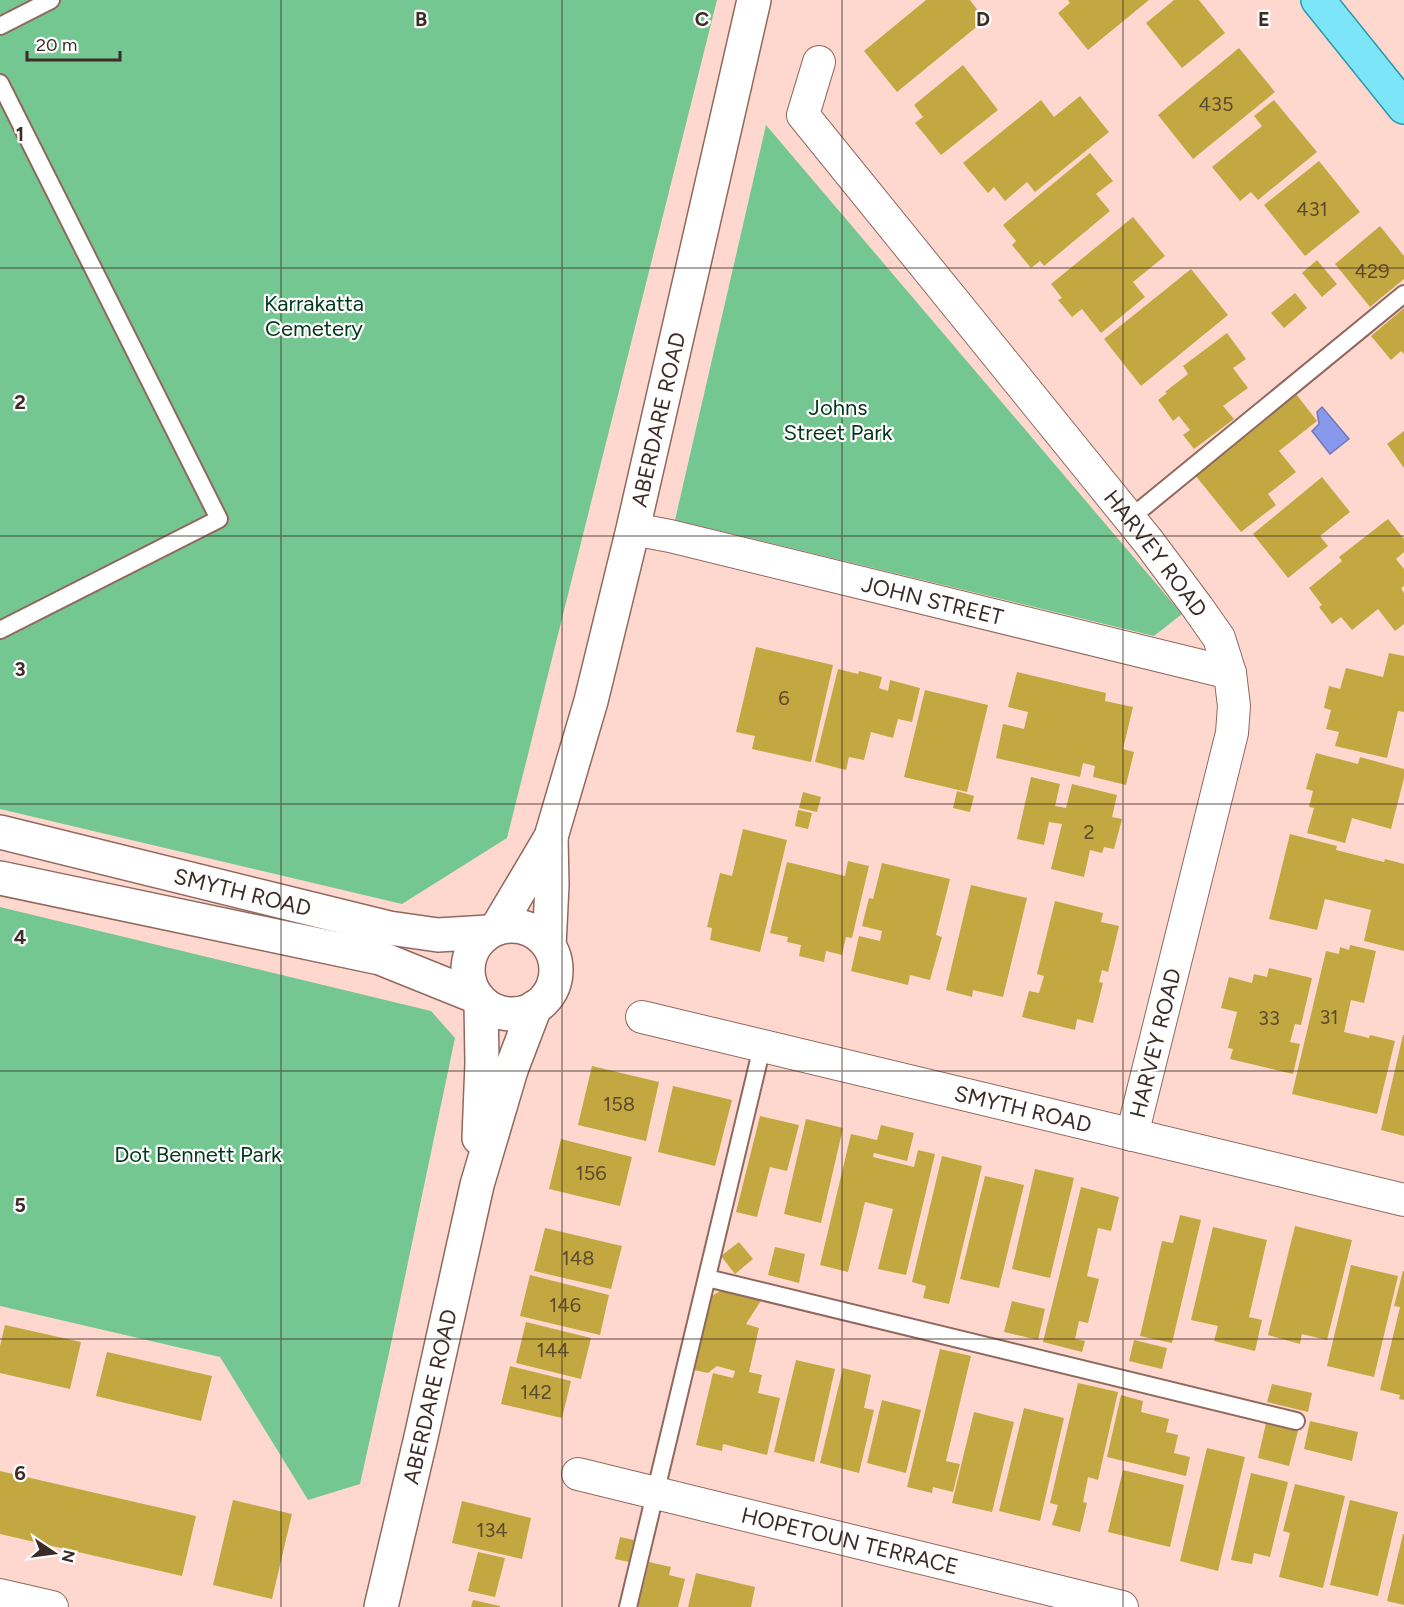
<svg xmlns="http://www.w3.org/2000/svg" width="1404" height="1607" font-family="Figtree,sans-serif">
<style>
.green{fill:#75c792}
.water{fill:#8899ed;stroke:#7278b2;stroke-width:1.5}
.building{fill:#c3a842}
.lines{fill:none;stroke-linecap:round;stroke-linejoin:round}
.service-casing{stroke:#90685e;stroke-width:20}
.minor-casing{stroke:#90685e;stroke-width:34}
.secondary-casing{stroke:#90685e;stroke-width:36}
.primary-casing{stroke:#2d98ac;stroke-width:36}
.service{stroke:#fff;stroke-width:16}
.minor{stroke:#fff;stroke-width:32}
.secondary{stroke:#fff;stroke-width:33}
.primary{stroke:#7ce5f8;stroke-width:33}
.grid{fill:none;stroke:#3d2b27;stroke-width:1.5;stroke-opacity:0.55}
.labels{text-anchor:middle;stroke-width:4.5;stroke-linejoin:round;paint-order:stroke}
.number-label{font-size:20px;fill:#5e4a2e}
.park-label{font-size:22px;fill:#01381c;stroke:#fff}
.street-label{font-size:22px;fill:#3d2b27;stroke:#fff}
.grid-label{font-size:20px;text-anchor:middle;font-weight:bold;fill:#3d2b27;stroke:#fff;stroke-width:4.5;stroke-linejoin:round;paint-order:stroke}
</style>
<rect width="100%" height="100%" fill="#fed8cf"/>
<path class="green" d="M0 0H717L507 838 402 904 0 809Z
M766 125 1182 614 1154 636 675 520Z
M0 907 431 1011 455 1038 389 1353 360 1484 308 1500 220 1357 0 1306Z"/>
<path class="water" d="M1322 407 1349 439 1330 454 1312 431 1319 424 1317 412Z"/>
<path class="building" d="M926 0H970L985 20 897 92 864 51Z
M1068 0H1149L1088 50 1058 13 1070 3Z
M1174 0H1199L1225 33 1182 68 1146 23Z
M1239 48 1275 92 1193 159 1158 115Z
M963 65 998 110 941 155 915 123 923 117 914 105Z
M1080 96 1109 132 1035 192 1027 182 1005 201 994 187 988 193 963 163 1041 100 1054 117Z
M1274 100 1317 152 1258 200 1251 192 1240 201 1212 167 1262 126 1254 116Z
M1090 153 1113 181 1096 194 1110 211 1044 266 1040 261 1031 268 1012 245 1016 241 1003 225Z
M1319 161 1360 212 1305 256 1264 205Z
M1133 217 1165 256 1133 282 1145 297 1101 333 1082 309 1072 317 1058 300 1062 298 1051 284Z
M1380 226 1404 256V279L1370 307 1335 264Z
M1317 260 1337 284 1322 297 1302 273Z
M1191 269 1228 315 1141 386 1104 339Z
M1295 293 1307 308 1284 328 1271 313Z
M1404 308V354L1401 351 1391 360 1371 336Z
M1227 333 1246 359 1233 368 1248 388 1223 406 1234 419 1194 449 1183 435 1190 430 1179 416 1173 421 1158 400 1167 393 1165 392 1188 374 1183 366Z
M1296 394 1317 421 1279 451 1296 472 1268 494 1276 505 1241 532 1195 475Z
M1404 431V468L1387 444Z
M1322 477 1350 512 1320 536 1328 546 1288 578 1253 534Z
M1388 519 1404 539V552L1396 559 1404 569V586L1401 588 1404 593V624L1395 631 1378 609 1352 630 1341 617 1332 624 1319 607 1322 605 1309 588 1342 561 1339 557Z
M756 647 833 665 811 762 752 749 755 736 736 732Z
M1389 653 1404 656V712L1398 711 1387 758 1335 746 1339 732 1326 729 1331 710 1324 708 1329 686 1340 689 1346 668 1383 677Z
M838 669 858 674 859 671 882 677 879 688 888 691 890 680 920 688 912 722 898 719 893 738 871 732 864 760 849 757 846 770 815 762Z
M1017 672 1106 693 1105 701 1133 707 1123 749 1134 752 1126 785 1093 777 1095 766 1083 763 1080 777 996 758 1003 724 1024 729 1028 712 1008 707Z
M925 690 988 705 967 792 904 777Z
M1316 753 1358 764 1360 757 1404 769V778L1391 829 1352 818 1345 843 1307 833 1314 808 1309 807 1313 791 1306 789Z
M1031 777 1060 784 1055 806 1066 808 1072 784 1117 795 1112 817 1122 819 1114 849 1104 847 1102 853 1090 850 1084 877 1051 869 1062 824 1049 822 1044 845 1017 839Z
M957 791 974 796 970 812 953 808Z
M803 792 821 797 817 812 799 808Z
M798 810 812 813 808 829 795 826Z
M743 829 787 840 760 952 710 940 712 928 707 927 720 873 732 876Z
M1290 834 1337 846 1336 850 1384 862 1385 859 1404 864V951L1364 941 1371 910 1325 899 1317 930 1269 919Z
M848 861 869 866 852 938 846 937 842 955 826 951 824 962 799 956 801 945 787 942 788 937 770 933 787 862 845 876Z
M882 863 950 879 936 935 942 937 930 980 910 975 908 985 851 971 859 936 880 941 882 931 862 926 869 898 873 899Z
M971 885 1027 898 1003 997 973 990 972 997 946 990Z
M1055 901 1103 913 1101 922 1119 926 1108 972 1102 970 1099 982 1103 983 1093 1023 1077 1019 1075 1030 1022 1017 1029 991 1039 993 1044 976 1037 974Z
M1350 945 1376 951 1364 1003 1351 1000 1344 1032 1369 1038 1370 1035 1395 1041 1377 1114 1292 1094 1326 951 1339 954 1340 947 1349 950Z
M1269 968 1312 978 1301 1025 1295 1024 1290 1042 1300 1044 1293 1074 1230 1059 1233 1049 1228 1048 1237 1012 1221 1008 1229 977 1252 983 1254 974 1267 977Z
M1403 1035H1404V1136L1381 1130Z
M592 1066 659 1082 646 1141 578 1125Z
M673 1086 732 1100 715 1166 658 1152Z
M760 1116 799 1125 787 1171 770 1167 757 1217 736 1212Z
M806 1119 843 1128 821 1223 784 1214Z
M881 1125 914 1133 907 1161 874 1153 873 1157 914 1167 918 1150 935 1154 906 1275 878 1269 893 1209 865 1202 848 1272 820 1265 851 1134 877 1140Z
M561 1139 632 1157 620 1206 549 1189Z
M942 1156 982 1166 949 1304 923 1298 926 1286 912 1282Z
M1035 1169 1074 1178 1050 1278 1012 1269Z
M985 1176 1024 1185 999 1288 960 1279Z
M1081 1187 1119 1197 1111 1231 1098 1228 1087 1276 1099 1279 1088 1323 1079 1321 1075 1339 1085 1341 1082 1352 1043 1342Z
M1180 1215 1201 1220 1172 1343 1140 1336 1162 1241 1173 1243Z
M1295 1226 1352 1240 1327 1340 1302 1334 1300 1344 1268 1335Z
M1213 1227 1267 1240 1249 1317 1262 1320 1255 1351 1214 1341 1218 1326 1191 1320Z
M545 1228 622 1246 611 1289 534 1271Z
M739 1242 753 1259 735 1274 721 1256Z
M775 1247 805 1254 799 1283 768 1275Z
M1351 1265 1398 1276 1374 1377 1327 1366Z
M1403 1271H1404V1400L1399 1399 1400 1395 1380 1390 1400 1307 1394 1306Z
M530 1275 609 1295 600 1335 520 1316Z
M723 1289 762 1299 746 1324 759 1328 749 1372 762 1375 758 1393 780 1398 767 1455 723 1444 722 1451 696 1445 713 1373 733 1378 735 1371 717 1366 708 1373 694 1370 712 1296Z
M1012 1301 1045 1309 1038 1340 1004 1332Z
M526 1322 591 1338 581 1379 516 1363Z
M5 1325 81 1342 70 1389 0 1373V1346Z
M1134 1340 1167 1348 1162 1369 1129 1361Z
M940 1349 971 1356 946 1461 960 1464 953 1492 933 1487 932 1493 907 1487Z
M107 1352 212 1376 201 1421 96 1396Z
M796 1360 835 1369 814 1462 774 1452Z
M510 1366 571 1381 562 1418 501 1404Z
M843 1368 871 1375 864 1408 874 1410 859 1473 820 1463Z
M1078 1383 1118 1392 1098 1480 1088 1477 1083 1502 1087 1503 1080 1532 1052 1525 1058 1505 1050 1503Z
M1272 1384 1312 1393 1308 1412 1267 1402Z
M1121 1395 1143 1401 1141 1412 1169 1419 1166 1432 1178 1435 1174 1453 1190 1457 1186 1476 1107 1457Z
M882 1400 921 1410 906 1473 867 1463Z
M1024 1408 1064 1418 1040 1521 999 1511Z
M974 1412 1014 1422 992 1512 952 1503Z
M1310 1421 1358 1432 1352 1461 1304 1449Z
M1266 1423 1298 1431 1289 1466 1258 1458Z
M1207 1448 1245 1457 1218 1571 1180 1561Z
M1123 1470 1184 1485 1170 1547 1108 1532Z
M0 1471 196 1516 182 1576 0 1534Z
M1251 1473 1288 1482 1270 1557 1254 1553 1252 1564 1231 1560Z
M1295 1484 1345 1496 1323 1588 1279 1577 1290 1533 1283 1531Z
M233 1500 292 1514 272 1599 213 1585Z
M1350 1500 1398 1512 1378 1596 1330 1585Z
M462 1501 531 1518 522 1559 452 1543Z
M1403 1534H1404V1605L1387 1601Z
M620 1537 634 1540 629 1562 615 1559Z
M478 1552 505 1558 495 1597 468 1591Z
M649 1562 671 1567 669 1575 685 1579 678 1607H638Z
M696 1573 755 1587 751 1607H688Z
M473 1600 500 1606V1607H471Z"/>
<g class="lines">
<g class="service-casing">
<path id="service" d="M0 26 51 0
M0 83 219 519 0 630
M1139 511 1404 294
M707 1278 1296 1421
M628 1607 762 1047"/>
</g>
<g class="minor-casing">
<g id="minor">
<path id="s1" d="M819 62 803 115 1148 541 1198 608 1219 638 1230 673 1234 706 1232 733 1132 1135"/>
<path id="s2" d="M633 529 670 536 1230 673"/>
<path id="s3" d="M642 1017 1404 1200"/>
<path id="s4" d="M578 1474 1122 1607"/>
<path d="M0 1595 52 1607"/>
</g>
</g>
<g class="secondary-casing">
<g id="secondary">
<path id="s5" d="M0 832 389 928 438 935 488 932"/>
<path d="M0 878 380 958 477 997"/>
<circle cx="512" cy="970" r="44"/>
<path id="s6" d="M497 928 551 837 591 701 633 529 754 0"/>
<path d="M549 946 552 885 551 837"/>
<path d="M479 1138 482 1063 481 1002"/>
<path id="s7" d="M381 1607 421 1437 477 1185 511 1070 535 1007"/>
</g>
</g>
<g class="primary-casing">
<path id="primary" d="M1318 0 1404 107"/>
</g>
<use href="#service" class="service"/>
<use href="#minor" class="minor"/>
<use href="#secondary" class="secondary"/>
<use href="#primary" class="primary"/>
</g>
<path class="grid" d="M281 0V1607M562 0V1607M842 0V1607M1123 0V1607M0 268H1404M0 536H1404M0 804H1404M0 1071H1404M0 1339H1404"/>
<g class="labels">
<g class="number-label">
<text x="1216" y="111">435</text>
<text x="1312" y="216">431</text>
<text x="1372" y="278">429</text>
<text x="784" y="705">6</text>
<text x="1089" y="839">2</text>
<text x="1329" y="1024">31</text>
<text x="1269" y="1025">33</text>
<text x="619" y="1111">158</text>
<text x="591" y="1180">156</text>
<text x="578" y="1265">148</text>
<text x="565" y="1312">146</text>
<text x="553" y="1357">144</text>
<text x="536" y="1399">142</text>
<text x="492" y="1537">134</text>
</g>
<g class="park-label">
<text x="314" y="311">Karrakatta<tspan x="314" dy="25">Cemetery</tspan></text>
<text x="838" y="415">Johns<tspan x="838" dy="25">Street Park</tspan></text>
<text x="198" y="1162">Dot Bennett Park</text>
</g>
<g class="street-label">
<text dy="8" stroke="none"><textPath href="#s6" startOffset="537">ABERDARE ROAD</textPath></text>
<text dy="8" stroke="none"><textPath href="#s1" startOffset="618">HARVEY ROAD</textPath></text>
<text dy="8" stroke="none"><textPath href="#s2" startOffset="308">JOHN STREET</textPath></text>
<text dy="8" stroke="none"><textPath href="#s5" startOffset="250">SMYTH ROAD</textPath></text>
<text transform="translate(1155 1043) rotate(-76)" y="8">HARVEY ROAD</text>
<text dy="8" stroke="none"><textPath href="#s3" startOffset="392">SMYTH ROAD</textPath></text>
<text dy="8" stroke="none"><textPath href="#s7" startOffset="216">ABERDARE ROAD</textPath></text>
<text dy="8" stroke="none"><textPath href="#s4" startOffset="280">HOPETOUN TERRACE</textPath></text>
</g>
</g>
<g class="grid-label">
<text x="421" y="26">B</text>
<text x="702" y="26">C</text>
<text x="983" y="26">D</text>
<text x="1264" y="26">E</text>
<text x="20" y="141">1</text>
<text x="20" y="409">2</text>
<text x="20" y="676">3</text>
<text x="20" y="944">4</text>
<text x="20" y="1212">5</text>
<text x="20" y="1480">6</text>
</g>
<g transform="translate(54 1553) rotate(103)" stroke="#ffffff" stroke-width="4.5" paint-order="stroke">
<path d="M0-4.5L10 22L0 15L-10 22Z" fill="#3d2b27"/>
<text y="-9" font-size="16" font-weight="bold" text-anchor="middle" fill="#3d2b27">N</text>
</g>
<path d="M27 51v9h93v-9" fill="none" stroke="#3d2b27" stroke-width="3"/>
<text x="36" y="51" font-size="18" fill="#3d2b27" stroke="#ffffff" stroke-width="4.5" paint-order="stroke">20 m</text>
</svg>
